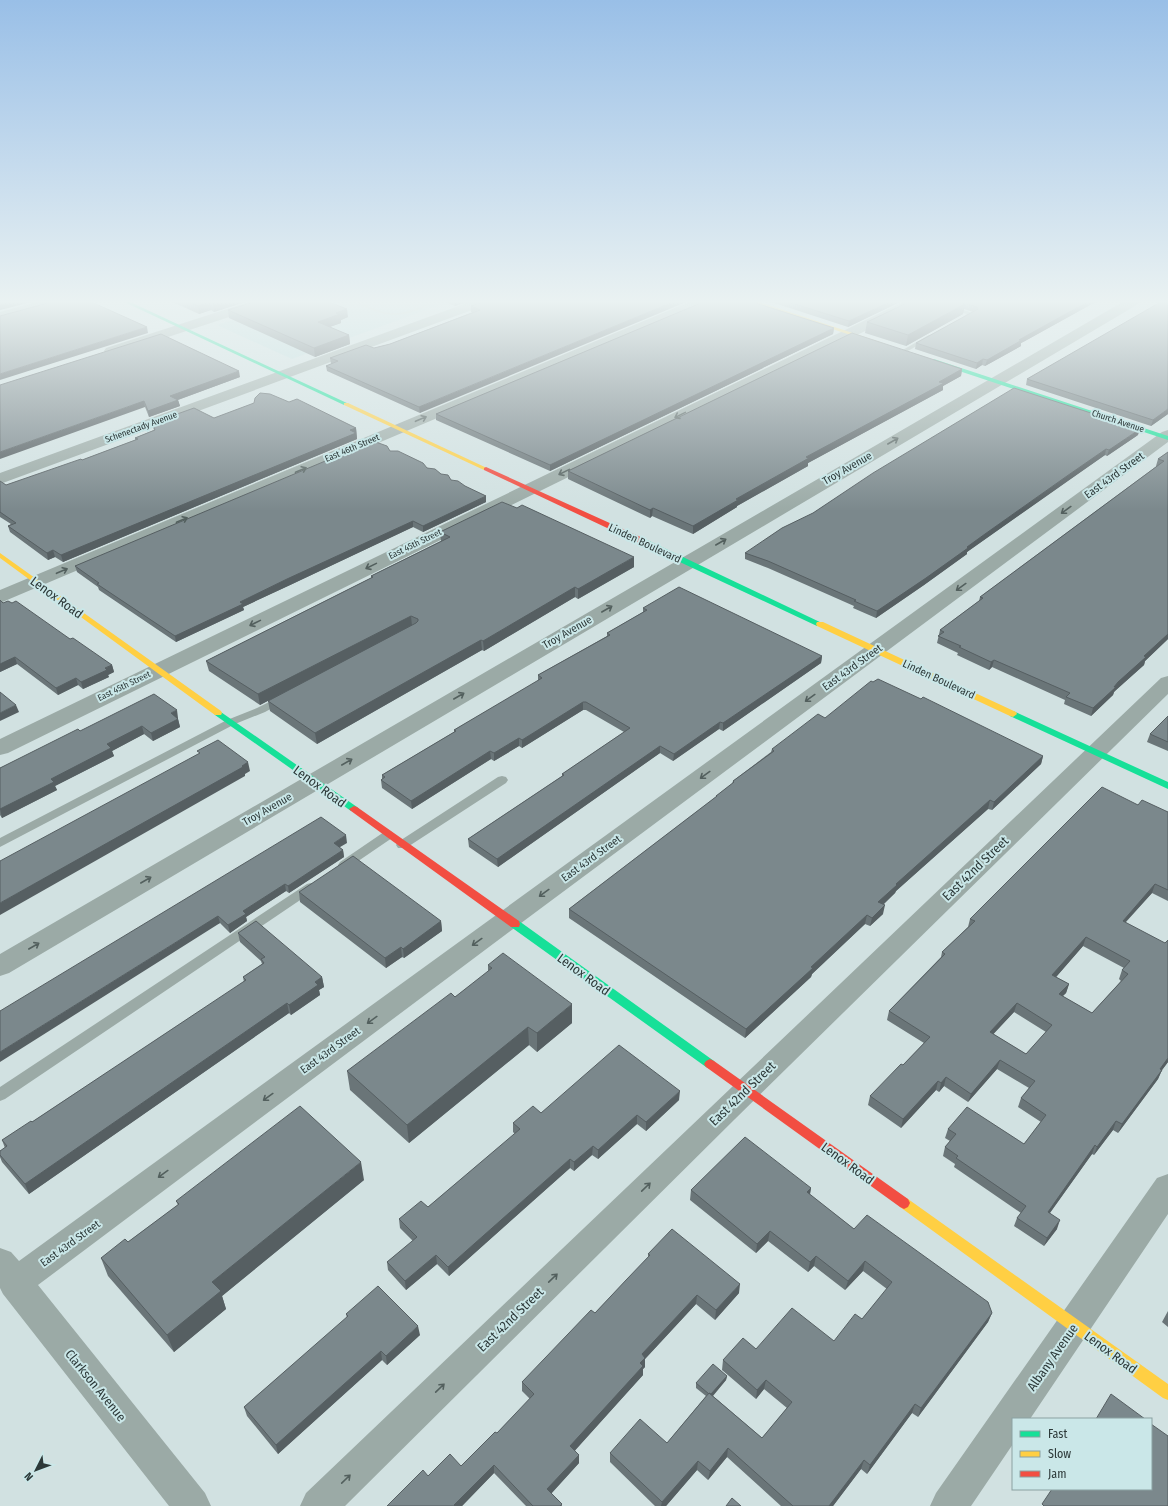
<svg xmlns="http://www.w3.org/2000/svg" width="1168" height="1506" font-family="'Fira Sans Condensed',sans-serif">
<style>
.built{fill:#c0dddd}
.green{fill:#c6d5c6}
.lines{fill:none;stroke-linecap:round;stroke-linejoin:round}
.lane{fill:#9baaa6;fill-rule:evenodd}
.street{fill:#9baaa6;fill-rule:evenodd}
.fast{fill:#16e098;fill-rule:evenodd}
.slow{fill:#ffcf43;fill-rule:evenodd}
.jam{fill:#f24e42;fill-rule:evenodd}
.wall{fill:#6a7578;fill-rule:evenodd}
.shaded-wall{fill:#565f62}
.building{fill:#7b888c;stroke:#565f62;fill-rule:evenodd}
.oneway{stroke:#53605e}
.labels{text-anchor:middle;stroke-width:4;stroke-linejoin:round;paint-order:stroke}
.far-street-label{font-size:9px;fill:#2c3838;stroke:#cae7e8}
.street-label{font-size:11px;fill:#2c3838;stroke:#cae7e8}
.near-street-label{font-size:13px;fill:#2c3838;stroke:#cae7e8}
</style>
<rect width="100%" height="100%" fill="#d1e1e1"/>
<path class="built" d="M293 300H436L445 303 292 359 217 325Z"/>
<path class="green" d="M348 300H354C379 310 387 319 415 309 419 307 423 307 425 302L420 300H425L435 303H429C426 308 420 309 415 311 387 321 374 310 348 300Z"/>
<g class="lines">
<path class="lane" d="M922 300H931L976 314 964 321H960V319L967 314Z
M929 335 932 337 931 338 906 352 901 351Z
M281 696 285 697 286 699 285 701 265 712 235 724 0 847V838L227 720 257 708Z
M502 776 506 777 508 780 506 783 406 848H398L396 845 398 842 498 777Z
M388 831 392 832 394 835 392 838 348 868 344 869 340 868 338 865 340 862 384 832Z
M311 883 315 884 317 887 315 890 5 1099 0 1101V1087L307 884Z"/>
<path class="street" d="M44 300H63L62 303 0 320V312Z
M255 300H273L272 303 116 354 111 355 106 354 104 351 106 348Z
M475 300H492L491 303 0 484V473Z
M694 300H710L709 303 0 603V590Z
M907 300H923L922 303 8 753 0 755V739Z
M1126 300H1141L1140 303 9 973 0 976V954Z
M1168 430V442L497 941 38 1285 205 1493 211 1506H169L3 1294 0 1288V1248L11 1252 19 1261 1162 432Z
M1168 676V694L735 1119 345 1506H300L306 1493 1161 678Z
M1168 1174V1214L1030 1419H1013V1444L971 1506H930L936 1493 1157 1178Z"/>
<path class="fast" d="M120 300H126L349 404 344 405Z
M934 359 1168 436V440L932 362 931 361Z
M639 539H645L824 624 823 626H817L639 543Z
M218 710 357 807 359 809 357 811H351L215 715 214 713 215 711Z
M1013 711 1168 782V789L1010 716 1009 714Z
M515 920 519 921 714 1061 716 1064 714 1067 710 1069 706 1067 511 927 510 924 511 921Z"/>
<path class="slow" d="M747 300H753L883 343 878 344 747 301Z
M344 403H348L489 469 488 470H484L344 405Z
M0 553 221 711 222 713 221 715H215L0 558Z
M817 622H823L1016 712 1017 714 1013 717 1010 716 817 626 816 624Z
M904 1197 908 1199 1168 1384V1400L1163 1398 900 1207 898 1203 900 1199Z"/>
<path class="jam" d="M486 467 645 539 646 541 645 543H639L484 470V468Z
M354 806 357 807 519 921 520 924 519 927H511L351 811 349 809Z
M710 1059 714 1061 908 1199 910 1203 908 1207 904 1209 900 1207 706 1067 704 1064 706 1061Z"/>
</g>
<path class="wall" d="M168 300H251L214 312 211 310 199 314Z
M440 300H472L455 306Z
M489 300 420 413 327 371 326 366 331 364 330 358 374 348 390 344 473 312H471V306Z
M765 300H904L848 327Z
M913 300H1099L1025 341 1021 343V346L985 366 982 365 976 369 915 349 916 343 973 312 964 309 963 314 906 346 865 333 867 322Z
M228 310 348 317 341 320V323L329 327 349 335 350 344 315 357 229 318Z
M834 328 833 334 550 471 436 420V414Z
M962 369 961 376 943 386V390L808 463V466L737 506V507L693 534 652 516 650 518 568 479V471Z
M240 377 178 400 180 406 149 417 145 407 0 385Z
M1027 379 1168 414 1151 426 1026 385Z
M289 402 356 428 357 439 63 562 55 557 48 560 10 532 8 526 11 524 0 517V481L6 485 82 460 135 440V438L154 430 152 423 214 418Z
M1138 435 1107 456 1105 455 1066 482 984 540 967 552V554L924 585 876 618 853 608 854 606 768 568 745 559V553Z
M390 451 441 474 451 480 486 496V502L423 532 413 527 288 586 243 607 244 610 176 642 99 590 98 587 77 572 75 566Z
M1168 452V639L1145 661 1144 665 1116 690 1114 692 1113 695 1091 716 1064 704 1065 700 992 667 989 670 957 655 958 653 937 643 940 630 979 601 980 597 1157 466H1156L1158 459Z
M440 532 634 567 578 599 575 597 484 651 482 650 317 744 270 711 268 701 271 699 260 705 209 671 206 661 371 578V576L441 541Z
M3 603 70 639 112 665 114 672 108 675 109 677 83 689 78 685 58 695 17 664 0 672Z
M643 608 822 656 821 663 723 731 719 729 673 761 660 753 498 867 469 847 468 839 562 776V774L624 732 586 710H583L522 748 519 746 494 761 491 759 412 809 382 788 381 780 382 779V775L454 732V730L538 681V675L607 636V633L643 612Z
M1168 716V751L1147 742 1150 734Z
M178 718V719L180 727 153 741 144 734 112 751 114 756 55 786 57 790 2 818 0 815V768L80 731Z
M825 718 1043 756 1041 764 992 810 988 809 896 891 895 893 883 905V914L870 926 865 924 812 974 811 977 745 1038 569 918V909L716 797V796L732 784 733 781 771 752 772 749Z
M1138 805 1168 812V901L1152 893 1126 922 1168 1062 1162 1070 1158 1079 1118 1133 1113 1130 1094 1155 1092 1154 1050 1213 1057 1229 1044 1246 1014 1226 1017 1218 1021 1213 954 1167 955 1164 943 1156 945 1147 950 1141 945 1138 948 1129 1024 1144 1041 1122 1018 1107 1021 1098 1029 1088 997 1069 968 1102 944 1086 939 1092 936 1090 901 1128 868 1105 870 1096 903 1065 924 1043 887 1020 889 1011 941 957 942 952 968 927 970 919ZM1083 946 1124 968 1122 970 1119 979 1121 981 1092 1013 1062 996 1066 993 1069 984 1056 977ZM1014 1012 1046 1032 1026 1054 993 1034Z
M347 843 339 847 343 850 344 857 289 893 286 891 246 917 247 921 230 933 220 923 0 1011Z
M299 892 441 921 442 931 404 958 402 957 386 968 300 902Z
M238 933 322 977 324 987 319 990 320 995 291 1015 289 1013 29 1194 2 1162 0 1157V1151L5 1148 2 1140 32 1122 244 982 243 977 262 964 261 961 240 942Z
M488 965 572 1023 537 1052 529 1045 409 1143 350 1090 347 1071 455 997 488 972Z
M679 1100 646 1131 637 1124 598 1159 592 1155 574 1171 570 1168 449 1276 437 1264 406 1290 388 1270 387 1262 413 1241 400 1228 399 1219 428 1207 515 1134 513 1132V1123L541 1113Z
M364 1180 222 1296 226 1309 174 1352 108 1276 101 1258 128 1242 178 1205 176 1201Z
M811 1188 810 1195 854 1229 992 1313 988 1322 918 1417 912 1413 867 1474 861 1469 833 1506H781L727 1457 708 1480 697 1470 666 1506H655L610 1462V1453L667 1443 706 1396 696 1388V1383L727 1376 726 1380 713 1396 762 1438 787 1408 764 1389 756 1399 722 1370 723 1360 756 1349 834 1341 862 1319 887 1289 863 1271 845 1290 814 1266 808 1272 768 1241 756 1253 690 1200 691 1190Z
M648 1254 739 1293 715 1320 696 1304 645 1359V1367L643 1369V1375L575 1450 579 1463 551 1494 562 1504V1506H526L494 1473 462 1506H387L428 1476 461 1466 497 1433 530 1399 522 1391V1382L595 1313 648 1258Z
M1168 1311V1327L1162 1322Z
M346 1314 420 1335 387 1365 382 1360 278 1454 247 1416 244 1407 347 1318Z"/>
<path class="shaded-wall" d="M18 300H40L0 310V305Z
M224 300H251L214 312 213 303Z
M455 300H472L455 306Z
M678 300H691L420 413 419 407Z
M894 300H904L848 327 849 321Z
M1091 300H1099L1025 341 1021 343V346L985 366 987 360 1019 340Z
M210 302 211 310 199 314 198 306Z
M965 304 963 314 906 346 908 335Z
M347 309 348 317 341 320V323L319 331 318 322 336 313Z
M147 327 148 333 0 380V374Z
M834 328 833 334 550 471V465Z
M349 335 350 344 315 357 314 348Z
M983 359 982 365 976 369 977 363Z
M962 369 961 376 943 386V390L808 463V466L737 506V507L693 534V526L736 499 806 457Z
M239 371 240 377 172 402 170 396Z
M178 400 180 406 149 417 148 411Z
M144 401 145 407 0 459V452Z
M1168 409V414L1151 426 1153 420Z
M356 428 357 439 63 562 61 555Z
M1140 429 1138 435 1107 456 1109 450Z
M1106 449 1105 455 984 540 967 552V554L924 585 876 618 877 611 985 534Z
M486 496V502L423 532V526Z
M653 508 652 516 650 518V510Z
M413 521V527L288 586 243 607 244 610 176 642 175 636 240 602 287 579Z
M53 550 55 557 48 560 47 553Z
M634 557V567L578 599V589Z
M575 587V597L484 651 483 641Z
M411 616 412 626 260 705 258 694Z
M1168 634V639L1145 661 1144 665 1116 690 1114 692 1113 695 1091 716 1093 708 1144 656Z
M481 640 482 650 317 744 315 733Z
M822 656 821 663 723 731V723Z
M15 657 17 664 0 672V664Z
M994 660 992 667 989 670 991 662Z
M112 665 114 672 108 675 109 677 83 689 81 682Z
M76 678 78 685 58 695 56 688Z
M583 702V710L522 748V740Z
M16 705 19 712 0 721V713Z
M177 710 178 718 173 721 171 713Z
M178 719 180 727 153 741 151 733Z
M720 722 719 729 673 761 674 754Z
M142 726 144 734 112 751 114 756 55 786 57 790 2 818 0 809 107 744Z
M519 738V746L494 761V753Z
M660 746V753L498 867 497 859Z
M490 751 491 759 412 809 411 801Z
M1043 756 1041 764 992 810 994 802Z
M248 762 250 771 245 774V776L0 915V903Z
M990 800 988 809 896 891 895 893 877 910 878 902 896 884Z
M346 835 347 843 335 850 334 843Z
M343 850 344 857 289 893 288 886Z
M285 884 286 891 246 917 247 921 230 933 228 925 243 911Z
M1155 884 1152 893 1119 929 1123 921Z
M885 905 883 914 870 926 872 918Z
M867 915 865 924 812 974 811 977 745 1038 746 1029 811 967Z
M218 916 220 923 0 1062V1052Z
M441 921 442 931 404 958 403 949Z
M1086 937 1083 946 1050 984 1052 975Z
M401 947 402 957 386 968 385 958Z
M322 977 324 987 319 990 320 995 291 1015 289 1005 315 982Z
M1069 984 1066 993 1056 1003 1059 994Z
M287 1003 289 1013 29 1194 25 1184Z
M1017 1003 1014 1012 987 1041 990 1032Z
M572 1004V1023L537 1052V1033Z
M528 1027 529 1045 409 1143 407 1125Z
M1168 1058V1062L1156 1078 1160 1069Z
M1000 1060 997 1069 968 1102 971 1094Z
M1162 1070 1158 1079 1118 1133 1122 1124Z
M946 1077 944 1086 939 1092 941 1083Z
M938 1081 936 1090 901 1128 903 1119Z
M680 1091 679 1100 646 1131V1122Z
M637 1115V1124L598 1159V1150Z
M1116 1121 1113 1130 1094 1155 1097 1147Z
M1095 1145 1092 1154 1044 1221 1048 1212Z
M593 1146 592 1155 574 1171V1162Z
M570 1159V1168L449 1276 448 1267Z
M361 1162 364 1180 222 1296 226 1309 174 1352 167 1335 212 1282Z
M811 1188 809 1198 807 1192Z
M1060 1220 1057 1229 1044 1246 1047 1238Z
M770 1231 768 1241 756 1253 757 1244Z
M436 1255 437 1264 406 1290 405 1281Z
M816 1256 814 1266 808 1272 810 1262Z
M865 1261 863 1271 845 1290 848 1281Z
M740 1284 739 1293 715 1320 716 1310Z
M697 1295 696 1304 645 1359V1367L643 1369V1375L571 1455 570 1446 640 1363 642 1354Z
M992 1313 988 1322 918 1417 921 1408Z
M418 1326 420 1335 387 1365 386 1356Z
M381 1351 382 1360 278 1454 276 1445Z
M727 1376 726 1380 710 1399V1395Z
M766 1380 764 1389 756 1399 757 1390Z
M915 1404 912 1413 867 1474 870 1465Z
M728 1448 727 1457 708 1480 710 1471Z
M579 1455V1463L547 1498V1489Z
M864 1460 861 1469 833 1506H829Z
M698 1461 697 1470 666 1506H661L662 1502Z
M494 1465V1473L462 1506H454V1505Z"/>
<path class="building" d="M0 300H18L0 305Z
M59 300H87L147 327 0 374V316Z
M185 300H224L213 303 210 302 198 306Z
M260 300H303L312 303 323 300 347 309 336 313 340 314 318 322 349 335 314 348 228 310Z
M489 300H678L419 407 326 366 338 361 330 358 366 345 374 348 390 344 480 310 471 306Z
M708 300H746L834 328 550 465 436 414Z
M782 300H894L849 321Z
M913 300H950L965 304 908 335 867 322Z
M954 300H1091L1026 336 1019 340H1022L987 360 983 359 977 363 916 343 978 309 977 307Z
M1164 300H1168V409L1153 420 1027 379Z
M852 333 962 369 939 382 944 383 806 457 809 458 736 499 738 500 693 526 653 508 650 510 568 471Z
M161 334 239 371 170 396 178 400 148 411 144 401 0 452V385Z
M1014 388 1140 429 1109 450 1106 449 1067 476 985 534 967 547 968 548 926 578 877 611 854 601 856 600 768 561 745 553 782 528 813 513 873 473Z
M260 393 270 394 289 402 297 399 356 428 350 430 356 433 61 555 53 550 47 553 8 526 16 523 0 512V481L6 485 81 459 82 460 138 439 135 438 155 430 152 423 194 408 214 418 254 403 255 398Z
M373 441 387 446 390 451H398L423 463 427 468 435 469 441 474 448 475 451 480 458 481 465 486 486 496 423 526 413 521 287 579 240 602 243 604 175 636 97 584 99 583 75 566Z
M1168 452V634L1144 656 1146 657 1118 682 1114 687H1116L1093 708 1066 697 1070 693 994 660 991 662 959 647 961 646 938 636 944 632 940 630 983 598 980 597 1164 461 1158 459Z
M502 502 517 508 522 505 634 557 578 589 575 587 483 641 481 640 315 733 268 701 416 623 418 621V619L411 616 258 694 206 661 373 577 371 576 450 537 440 532Z
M679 587 822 656 723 723 720 722 674 754 660 746 497 859 468 839 564 775 562 774 630 728 586 702H583L522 740 519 738 494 753 490 751 411 801 381 780 385 777 382 775 456 731 454 730 542 678 538 675 610 635 607 633 647 610 643 608Z
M0 600 3 603 8 601 12 603 16 601 70 639 73 638 112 665 105 668 107 670 81 682 76 678 56 688 15 657 0 664Z
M878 679 921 699 923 697 1043 756 994 802 990 800 896 884 897 885 878 902 885 905 872 918 867 915 811 967 813 968 746 1029 569 909 717 796H716L734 782 733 781 774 751 772 749 801 727 818 714 825 718 871 681 873 682Z
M0 692 16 705 0 713Z
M154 694 177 710 171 713 178 719 151 733 142 726 107 744 111 748 51 779 54 782 0 809V768L78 729 80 731Z
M1168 716V742L1150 734Z
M218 740 248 762 242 766 243 767 0 903V861L200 753 197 751Z
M1102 787 1138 805 1142 800 1168 812V890L1155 884 1123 921 1165 943 1168 940V1058L1160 1069 1162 1070 1122 1124 1116 1121 1097 1147 1095 1145 1048 1212 1060 1220 1047 1238 1017 1218 1026 1206 956 1158 958 1156 945 1147 956 1134 948 1129 967 1107 1024 1144 1046 1115 1021 1098 1035 1081 1000 1060 971 1094 946 1077 941 1083 938 1081 903 1119 870 1096 901 1064 903 1065 930 1037 889 1011 945 954 942 952 975 921 970 919ZM1086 937 1130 961 1122 970 1128 974 1092 1013 1059 994 1069 984 1052 975ZM1017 1003 1052 1025 1026 1054 990 1032Z
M321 817 346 835 334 843 343 850 288 886 285 884 243 911 246 914 228 925 218 916 0 1052V1011Z
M353 856 441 921 403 949 401 947 385 958 299 892Z
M256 921 322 977 315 982 318 985 289 1005 287 1003 25 1184 0 1155V1151L7 1146 2 1140 31 1121 32 1122 246 980 243 977 264 963 261 959 265 957 238 933Z
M503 953 572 1004 537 1033 528 1027 407 1125 347 1071 451 993 455 997 492 968 488 965Z
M619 1045 680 1091 646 1122 637 1115 598 1150 593 1146 574 1162 570 1159 448 1267 436 1255 405 1281 387 1262 417 1237 399 1219 421 1201 428 1207 520 1129 513 1123 533 1106 541 1113Z
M300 1106 361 1162 212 1282 221 1291 167 1335 101 1258 125 1239 128 1242 179 1204 176 1201Z
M745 1137 811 1188 807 1192 854 1229 867 1215 988 1302 992 1313 921 1408 915 1404 870 1465 864 1460 829 1506H793L728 1448 710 1471 698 1461 662 1502 610 1453 640 1419 667 1443 709 1393 762 1438 792 1402 766 1380 757 1390 723 1360 743 1338 756 1349 792 1308 834 1341 855 1314 862 1319 892 1282 865 1261 848 1281 816 1256 810 1262 770 1231 757 1244 691 1190Z
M672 1229 740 1284 716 1310 697 1295 642 1354 645 1358 640 1363 643 1366 570 1446 579 1455 547 1489 562 1504 560 1506H533L494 1465 454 1505 455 1506H387L423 1470 428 1476 450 1454 461 1466 495 1432 497 1433 534 1394 522 1382 591 1310 595 1313 627 1279 650 1255 648 1254Z
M378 1286 418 1326 386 1356 381 1351 276 1445 244 1407 348 1316 346 1314Z
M713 1364 727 1376 711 1394 709 1393V1394L696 1383Z
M1111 1394 1145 1419H1096Z
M1151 1424 1168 1436V1506H1044L1042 1504 1052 1489H1151Z
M732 1498 741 1506H726Z"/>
<defs><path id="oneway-shaft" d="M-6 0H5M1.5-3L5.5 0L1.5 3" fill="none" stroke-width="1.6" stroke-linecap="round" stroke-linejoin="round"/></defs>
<g class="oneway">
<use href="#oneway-shaft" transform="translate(680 415) rotate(154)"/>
<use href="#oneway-shaft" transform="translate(421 419) rotate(-23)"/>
<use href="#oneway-shaft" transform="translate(893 441) rotate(-30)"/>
<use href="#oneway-shaft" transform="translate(301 470) rotate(-23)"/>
<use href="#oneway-shaft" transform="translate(564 472) rotate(154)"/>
<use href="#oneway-shaft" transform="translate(1066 510) rotate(144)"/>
<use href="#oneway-shaft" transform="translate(182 520) rotate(-23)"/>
<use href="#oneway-shaft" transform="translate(721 542) rotate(-30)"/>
<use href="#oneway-shaft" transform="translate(371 566) rotate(154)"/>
<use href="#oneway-shaft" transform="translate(62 571) rotate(-23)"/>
<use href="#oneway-shaft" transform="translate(961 587) rotate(144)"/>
<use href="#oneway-shaft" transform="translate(607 609) rotate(-30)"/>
<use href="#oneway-shaft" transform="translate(255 623) rotate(154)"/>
<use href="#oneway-shaft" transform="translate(459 696) rotate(-30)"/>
<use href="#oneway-shaft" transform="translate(810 698) rotate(144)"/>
<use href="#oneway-shaft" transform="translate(347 762) rotate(-30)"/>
<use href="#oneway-shaft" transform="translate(705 775) rotate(144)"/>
<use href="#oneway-shaft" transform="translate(146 880) rotate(-30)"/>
<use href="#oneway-shaft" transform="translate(544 893) rotate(144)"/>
<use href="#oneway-shaft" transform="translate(477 942) rotate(144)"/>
<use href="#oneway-shaft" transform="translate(34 946) rotate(-30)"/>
<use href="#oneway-shaft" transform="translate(372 1020) rotate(144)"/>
<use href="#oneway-shaft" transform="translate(268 1097) rotate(144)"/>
<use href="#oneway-shaft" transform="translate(163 1174) rotate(144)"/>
<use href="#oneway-shaft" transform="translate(646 1187) rotate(-44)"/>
<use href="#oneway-shaft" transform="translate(553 1278) rotate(-44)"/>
<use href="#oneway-shaft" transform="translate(440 1388) rotate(-44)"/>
<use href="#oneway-shaft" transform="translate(346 1479) rotate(-44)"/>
</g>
<linearGradient id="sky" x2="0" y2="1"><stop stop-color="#99bfe7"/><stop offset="0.59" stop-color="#eaf2f2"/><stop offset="1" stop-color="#eaf2f2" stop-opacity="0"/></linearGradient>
<rect width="1168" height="511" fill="url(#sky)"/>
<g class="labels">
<g class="far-street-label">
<text transform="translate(1118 421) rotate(18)" y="3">Church Avenue</text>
<text transform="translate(141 427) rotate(-20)" y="3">Schenectady Avenue</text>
<text transform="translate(352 448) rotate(-23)" y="3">East 46th Street</text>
<text transform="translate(415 544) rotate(-26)" y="3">East 45th Street</text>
<text transform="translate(124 686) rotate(-26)" y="3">East 45th Street</text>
</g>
<g class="street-label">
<text transform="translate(847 468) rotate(-30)" y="4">Troy Avenue</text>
<text transform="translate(1114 475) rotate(-36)" y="4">East 43rd Street</text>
<text transform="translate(645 543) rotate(25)" y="4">Linden Boulevard</text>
<text transform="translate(567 632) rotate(-30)" y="4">Troy Avenue</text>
<text transform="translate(852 667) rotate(-36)" y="4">East 43rd Street</text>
<text transform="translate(939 679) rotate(25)" y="4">Linden Boulevard</text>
<text transform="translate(267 809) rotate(-30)" y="4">Troy Avenue</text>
<text transform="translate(591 858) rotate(-36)" y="4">East 43rd Street</text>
<text transform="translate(330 1050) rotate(-36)" y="4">East 43rd Street</text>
<text transform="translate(70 1243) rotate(-36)" y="4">East 43rd Street</text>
</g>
<g class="near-street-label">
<text transform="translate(57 597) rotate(36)" y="5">Lenox Road</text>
<text transform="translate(320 786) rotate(36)" y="5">Lenox Road</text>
<text transform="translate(975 868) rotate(-44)" y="5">East 42nd Street</text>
<text transform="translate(584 974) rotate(36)" y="5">Lenox Road</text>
<text transform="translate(742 1093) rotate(-44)" y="5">East 42nd Street</text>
<text transform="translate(848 1163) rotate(36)" y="5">Lenox Road</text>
<text transform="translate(510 1319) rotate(-44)" y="5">East 42nd Street</text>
<text transform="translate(1111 1352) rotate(36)" y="5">Lenox Road</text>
<text transform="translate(1052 1357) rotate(-55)" y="5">Albany Avenue</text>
<text transform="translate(96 1385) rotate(51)" y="5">Clarkson Avenue</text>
</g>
</g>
<rect x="1012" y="1418" width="140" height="72" fill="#cae7e8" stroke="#8ba1a2"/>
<rect x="1020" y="1431" width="20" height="6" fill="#16e098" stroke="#8ba1a2"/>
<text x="1048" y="1438" font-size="12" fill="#2c3838">Fast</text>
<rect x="1020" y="1451" width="20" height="6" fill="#ffcf43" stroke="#8ba1a2"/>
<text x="1048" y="1458" font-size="12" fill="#2c3838">Slow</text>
<rect x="1020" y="1471" width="20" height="6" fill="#f24e42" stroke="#8ba1a2"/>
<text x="1048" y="1478" font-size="12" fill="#2c3838">Jam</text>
<g transform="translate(36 1470) rotate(228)" stroke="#cae7e8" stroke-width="3" paint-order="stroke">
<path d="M0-3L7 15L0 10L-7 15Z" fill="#2c3838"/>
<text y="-6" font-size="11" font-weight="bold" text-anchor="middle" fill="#2c3838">N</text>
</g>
</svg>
